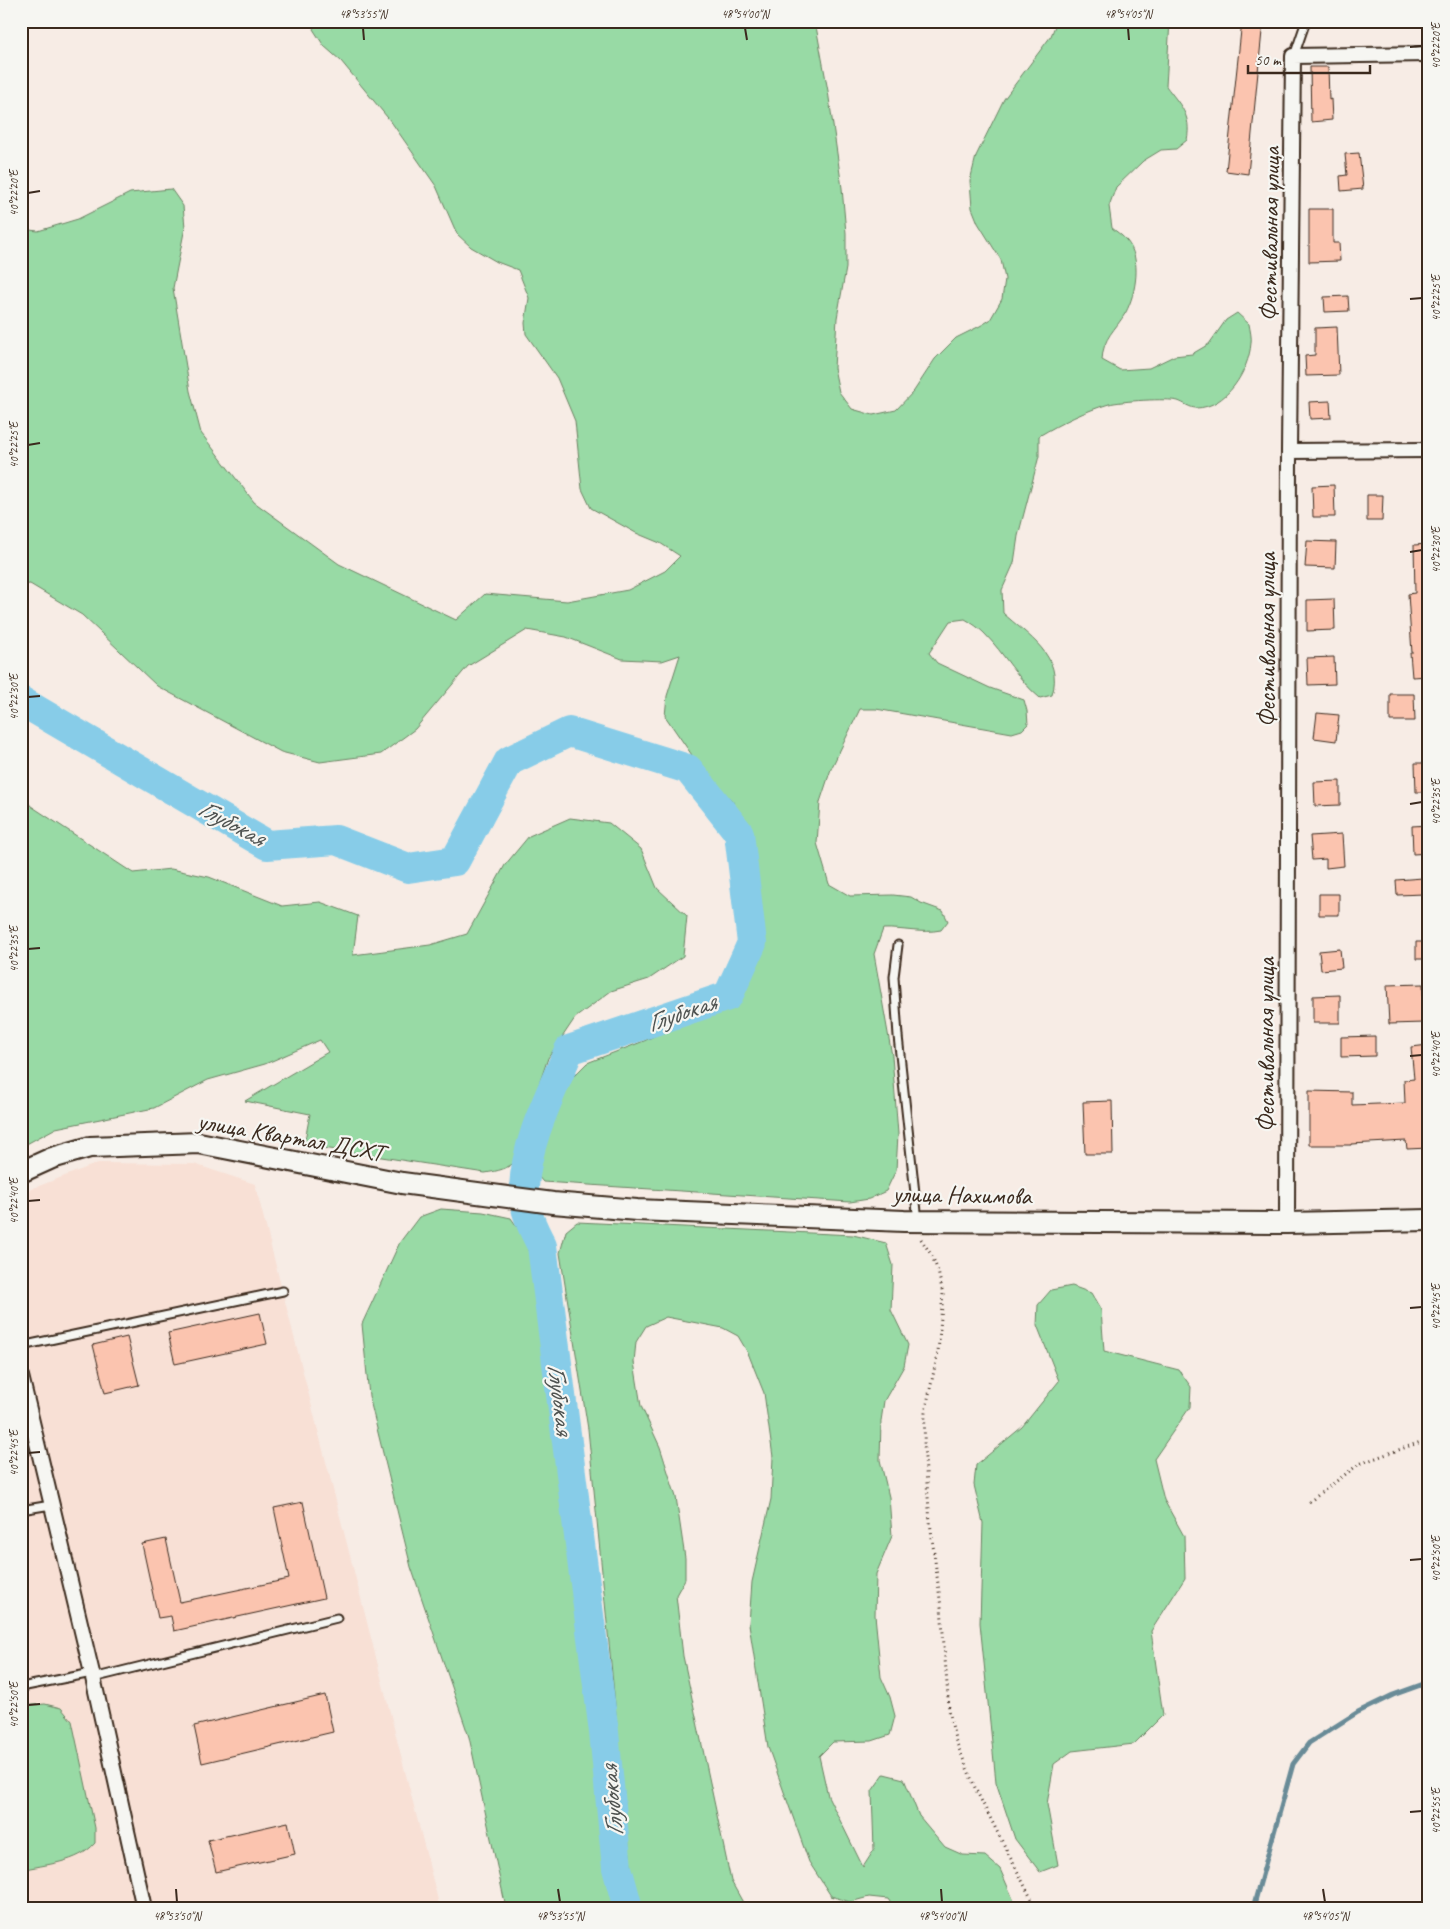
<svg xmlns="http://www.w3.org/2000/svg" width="1450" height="1929" font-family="Caveat,sans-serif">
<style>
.built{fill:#f8e0d5}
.green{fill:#98daa5;stroke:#6a8262}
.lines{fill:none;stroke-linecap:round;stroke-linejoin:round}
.stream{stroke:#698b97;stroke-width:5}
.river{stroke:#87cce8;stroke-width:30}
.building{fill:#fbc4af;stroke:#3b2a1e}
.lane-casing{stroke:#3b2a1e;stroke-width:11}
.street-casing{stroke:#3b2a1e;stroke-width:18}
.secondary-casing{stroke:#3b2a1e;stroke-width:24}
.path{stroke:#3b2a1e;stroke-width:3;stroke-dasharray:1 4;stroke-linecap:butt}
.lane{stroke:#f6f6f2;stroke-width:7}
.street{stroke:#f6f6f2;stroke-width:14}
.secondary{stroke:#f6f6f2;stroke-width:20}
.ticks{fill:none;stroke:#3b2a1e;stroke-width:2}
.labels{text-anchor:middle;stroke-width:4.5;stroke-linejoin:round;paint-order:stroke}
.street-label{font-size:25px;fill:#3b2a1e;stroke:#f6f6f2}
.water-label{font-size:26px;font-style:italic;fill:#4e5250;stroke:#f6f6f2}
.neatline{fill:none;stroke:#3b2a1e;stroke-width:2}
.ticks-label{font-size:12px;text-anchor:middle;fill:#3b2a1e}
</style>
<rect width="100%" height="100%" fill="#f7ece5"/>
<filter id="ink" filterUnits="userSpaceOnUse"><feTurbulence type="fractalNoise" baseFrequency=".02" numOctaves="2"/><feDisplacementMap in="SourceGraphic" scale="10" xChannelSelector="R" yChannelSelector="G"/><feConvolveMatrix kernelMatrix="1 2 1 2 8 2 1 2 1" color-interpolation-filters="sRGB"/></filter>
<g filter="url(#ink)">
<path class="built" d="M98 1163 194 1164 255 1184 440 1908H21V1193Z"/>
<path class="green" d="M317 21H815L828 91 842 188 846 233V268L837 318 834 368 839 392 852 409 873 415 896 410 914 391 935 359 956 338 980 326 990 320 1002 299 1005 279 1001 260 978 223 972 208 970 181 976 156 1004 99 1051 36 1057 21H1170L1166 86C1180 105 1192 115 1187 140L1176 149 1161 150 1143 161 1116 187 1109 206 1112 228C1117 232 1123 236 1127 241 1142 259 1136 293 1126 312 1115 331 1103 337 1102 360L1120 370 1149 368 1174 356 1192 354 1209 344 1226 320 1237 313 1249 324C1250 330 1252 338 1251 343 1249 371 1226 408 1196 408 1190 408 1184 403 1178 401 1167 398 1121 401 1109 404 1085 411 1061 423 1039 436V456L1018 536 1014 563 1002 590 1003 613C1028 636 1064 656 1052 695L1040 698C1018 680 1005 654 984 633 979 628 972 623 965 619L950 621 929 653 937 663 990 688 1024 700 1027 711 1028 724 1022 730 1012 733 876 709H860L831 769 820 802 817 843 829 884 850 896 893 895 911 897 921 903 943 911 948 921 941 930C921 934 903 928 883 929L874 954 892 1056 898 1134 896 1170 886 1191 869 1199 850 1202 543 1182 537 1175V1159L550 1118 570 1080 587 1063 644 1041 735 998 750 972 764 927 760 898 747 832 734 803 694 758 665 716 667 696 680 655 662 661 622 659 566 637 527 630 468 666 415 729 381 754 320 762 281 752 157 686 82 615 30 584 21 585V229L38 231 78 219 130 193 171 189 183 206 185 227 173 288 190 391 201 433 254 502 339 564 456 620 485 594 567 601 628 590 665 571 680 556 660 543 636 533 591 508 582 489 575 421 557 378 526 334 525 323 529 298 518 270 497 262 471 247 457 234 436 186 392 123 341 61 324 46 313 29Z
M21 794 31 806 133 873 171 869 209 877 282 906 320 902 358 916 353 955 430 945 467 934 505 865 529 836 570 818 609 823 641 849 657 888 687 916 683 956 649 979 611 991 575 1018 548 1058 535 1096 517 1160C508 1169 498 1171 485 1173L304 1145 310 1114 245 1101 328 1052 320 1040 265 1064 208 1080 154 1108 56 1128 21 1147Z
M441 1209 483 1212 511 1218 524 1237 535 1272 588 1677 606 1853 619 1908H506L469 1737 411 1567 369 1396 362 1324 400 1242 419 1217Z
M577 1222 853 1235 886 1243 893 1265 891 1310 908 1345 904 1366 884 1401 881 1421 880 1460 889 1497 892 1536 876 1574 875 1615 881 1677 890 1697 895 1716 890 1735 872 1741 833 1742 819 1756 828 1796 863 1867 874 1850 872 1791 884 1774 904 1779 919 1816 945 1847 963 1855 985 1856 1000 1869 1017 1908H894L888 1899 869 1897 850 1902 831 1896 809 1862 768 1747 749 1624 752 1582 771 1499 773 1457 764 1393 748 1353 738 1336 723 1328 666 1317 646 1326 636 1342 634 1362 641 1406 660 1447 676 1497 685 1558V1579L676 1595 683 1656 731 1881 746 1908H641L631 1867 588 1429 560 1253 566 1231Z
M1072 1286 1091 1293 1101 1310 1104 1351 1179 1370 1191 1387 1190 1407 1154 1459 1164 1500 1184 1536 1185 1578 1151 1631 1163 1715 1134 1744 1072 1751 1054 1764 1047 1804 1058 1865 1040 1872 1015 1839 996 1782 980 1623 983 1523 974 1485 976 1465 1022 1427 1059 1381 1037 1325 1038 1305 1051 1290Z
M45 1704 61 1708 72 1721 95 1828V1843C78 1863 46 1864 21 1870V1706Z"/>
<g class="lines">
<path class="stream" d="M1253 1908 1293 1764 1309 1743 1358 1712 1393 1695 1429 1682"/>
<path class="river" d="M21 701 267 845 336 840 408 868 455 861 509 761 569 732 688 769 739 833 752 943 728 996 569 1050C551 1094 526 1140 524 1188 523 1209 533 1229 542 1246L604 1732 617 1868 628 1908"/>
</g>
<path class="building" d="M1242 21H1263L1248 174 1226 171Z
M1310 67H1328L1329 100 1331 99 1332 120 1311 122Z
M1359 153 1363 189 1341 191 1340 176 1347 175 1345 154Z
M1309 209H1333V243H1339L1340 261 1309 262Z
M1348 296 1349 311 1325 312 1324 297Z
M1337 327 1339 375 1306 376 1305 356 1315 355V328Z
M1330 401 1331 418 1310 419 1309 402Z
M1334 485 1335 517H1313L1312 486Z
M1367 495H1383L1382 521H1367Z
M1307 541 1336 542 1335 568 1305 567Z
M1429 544V676L1412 677 1410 653H1412L1408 594 1415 593 1414 545Z
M1334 599 1335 630 1307 631V600Z
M1334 657 1335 684 1308 685 1307 658Z
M1390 694H1414L1415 721H1390Z
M1317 713 1339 715 1336 741 1314 738Z
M1415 763H1429V792H1416Z
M1340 781V805L1315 806 1314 782Z
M1429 825V853L1413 854 1412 826Z
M1342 834 1344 866 1326 868V859L1312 860 1310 836Z
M1423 878 1424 894 1397 895 1396 880Z
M1319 894H1339V915H1319Z
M1416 942H1429V959H1416Z
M1340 949 1342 968 1321 970 1319 951Z
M1423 984 1424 1023 1389 1024 1387 985Z
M1340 995V1023H1313V996Z
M1375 1036V1056L1341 1057V1037Z
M1429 1045V1148L1407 1149 1406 1141 1351 1144V1145H1309V1091L1352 1092V1105L1405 1103 1404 1080 1414 1079 1411 1047Z
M1112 1101 1113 1154H1085L1083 1102Z
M260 1313 267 1344 175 1364 168 1333Z
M127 1337 139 1385 105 1393 93 1345Z
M303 1502 324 1598 174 1631 171 1616 158 1618 142 1544 166 1539 180 1602 289 1579 274 1508Z
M325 1695 333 1732 202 1763 194 1726Z
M288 1822 295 1854 216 1872 208 1840Z"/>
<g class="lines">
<g class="lane-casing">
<path id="lane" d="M1294 56 1306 21
M898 945 894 977 898 1036 918 1221
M21 1346 283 1291
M21 1510 51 1505
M93 1678 337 1618
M21 1687 92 1673"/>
</g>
<g class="street-casing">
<path id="street" d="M1289 451 1429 450
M1287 1223 1289 451 1293 56 1429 54
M21 1376 92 1673 144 1908"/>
</g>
<g class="secondary-casing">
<path id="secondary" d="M21 1172 52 1158 90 1147 199 1143 402 1183 553 1203 637 1210 904 1221 1287 1223 1429 1220"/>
</g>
<path class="path" d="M921 1239 932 1256 938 1271 943 1294 938 1352 925 1413 924 1446 930 1522 941 1607 949 1710 955 1739 976 1790 1036 1908
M1309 1502 1359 1464 1429 1439"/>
<use href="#lane" class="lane"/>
<use href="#street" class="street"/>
<use href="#secondary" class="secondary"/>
</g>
</g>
<path class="ticks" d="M363 28 364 40M745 28 747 40M1128 28 1129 40M1410 47 1422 46M28 193 40 191M1410 299 1422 298M28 445 40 443M1410 552 1422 550M28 697 40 696M1410 804 1422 802M28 949 40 948M1410 1056 1422 1055M28 1201 40 1200M1410 1308 1422 1307M28 1453 40 1452M1410 1560 1422 1559M28 1705 40 1704M1410 1812 1422 1811M176 1889 177 1902M558 1889 560 1902M941 1889 942 1902M1323 1889 1325 1902"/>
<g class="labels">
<g class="street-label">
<text transform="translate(1269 234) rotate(-89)" y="9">Фестивальная улица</text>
<text transform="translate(1266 640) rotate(-90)" y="9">Фестивальная улица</text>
<text transform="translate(1265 1045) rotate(-90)" y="9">Фестивальная улица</text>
<text transform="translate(291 1136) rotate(10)" y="9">улица Квартал ДСХТ</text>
<text transform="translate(962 1194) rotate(1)" y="9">улица Нахимова</text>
</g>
<g class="water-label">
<text transform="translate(232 822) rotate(28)" y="9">Глубокая</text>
<text transform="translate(681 1012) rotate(-19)" y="9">Глубокая</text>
<text transform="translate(561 1399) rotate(83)" y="9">Глубокая</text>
<text transform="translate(611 1801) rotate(-95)" y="9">Глубокая</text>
</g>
</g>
<rect width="1450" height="1929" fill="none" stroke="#f6f6f2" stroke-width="55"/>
<path d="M1248 65v8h122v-8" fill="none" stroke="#3b2a1e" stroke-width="2.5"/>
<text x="1255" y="65" font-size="15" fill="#3b2a1e" stroke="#f6f6f2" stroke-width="4" paint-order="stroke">50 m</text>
<rect x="28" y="28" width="1394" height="1874" class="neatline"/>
<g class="ticks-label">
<text x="363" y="18">48°53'55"N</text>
<text x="745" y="18">48°54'00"N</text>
<text x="1128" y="18">48°54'05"N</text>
<text transform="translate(1436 46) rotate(-90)" y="4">40°22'20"E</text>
<text transform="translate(14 193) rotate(-90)" y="4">40°22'20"E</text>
<text transform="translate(1436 298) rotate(-90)" y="4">40°22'25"E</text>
<text transform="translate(14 445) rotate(-90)" y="4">40°22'25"E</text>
<text transform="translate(1436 550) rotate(-90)" y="4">40°22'30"E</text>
<text transform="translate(14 697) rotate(-90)" y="4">40°22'30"E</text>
<text transform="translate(1436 802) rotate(-90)" y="4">40°22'35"E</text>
<text transform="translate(14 949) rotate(-90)" y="4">40°22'35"E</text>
<text transform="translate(1436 1055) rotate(-90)" y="4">40°22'40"E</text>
<text transform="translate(14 1201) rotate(-90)" y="4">40°22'40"E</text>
<text transform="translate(1436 1307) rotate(-90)" y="4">40°22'45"E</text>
<text transform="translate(14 1453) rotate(-90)" y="4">40°22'45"E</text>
<text transform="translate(1436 1559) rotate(-90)" y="4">40°22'50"E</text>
<text transform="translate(14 1705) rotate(-90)" y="4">40°22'50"E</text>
<text transform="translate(1436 1811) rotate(-90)" y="4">40°22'55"E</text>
<text x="177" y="1920">48°53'50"N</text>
<text x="560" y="1920">48°53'55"N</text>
<text x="942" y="1920">48°54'00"N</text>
<text x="1325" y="1920">48°54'05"N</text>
</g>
</svg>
